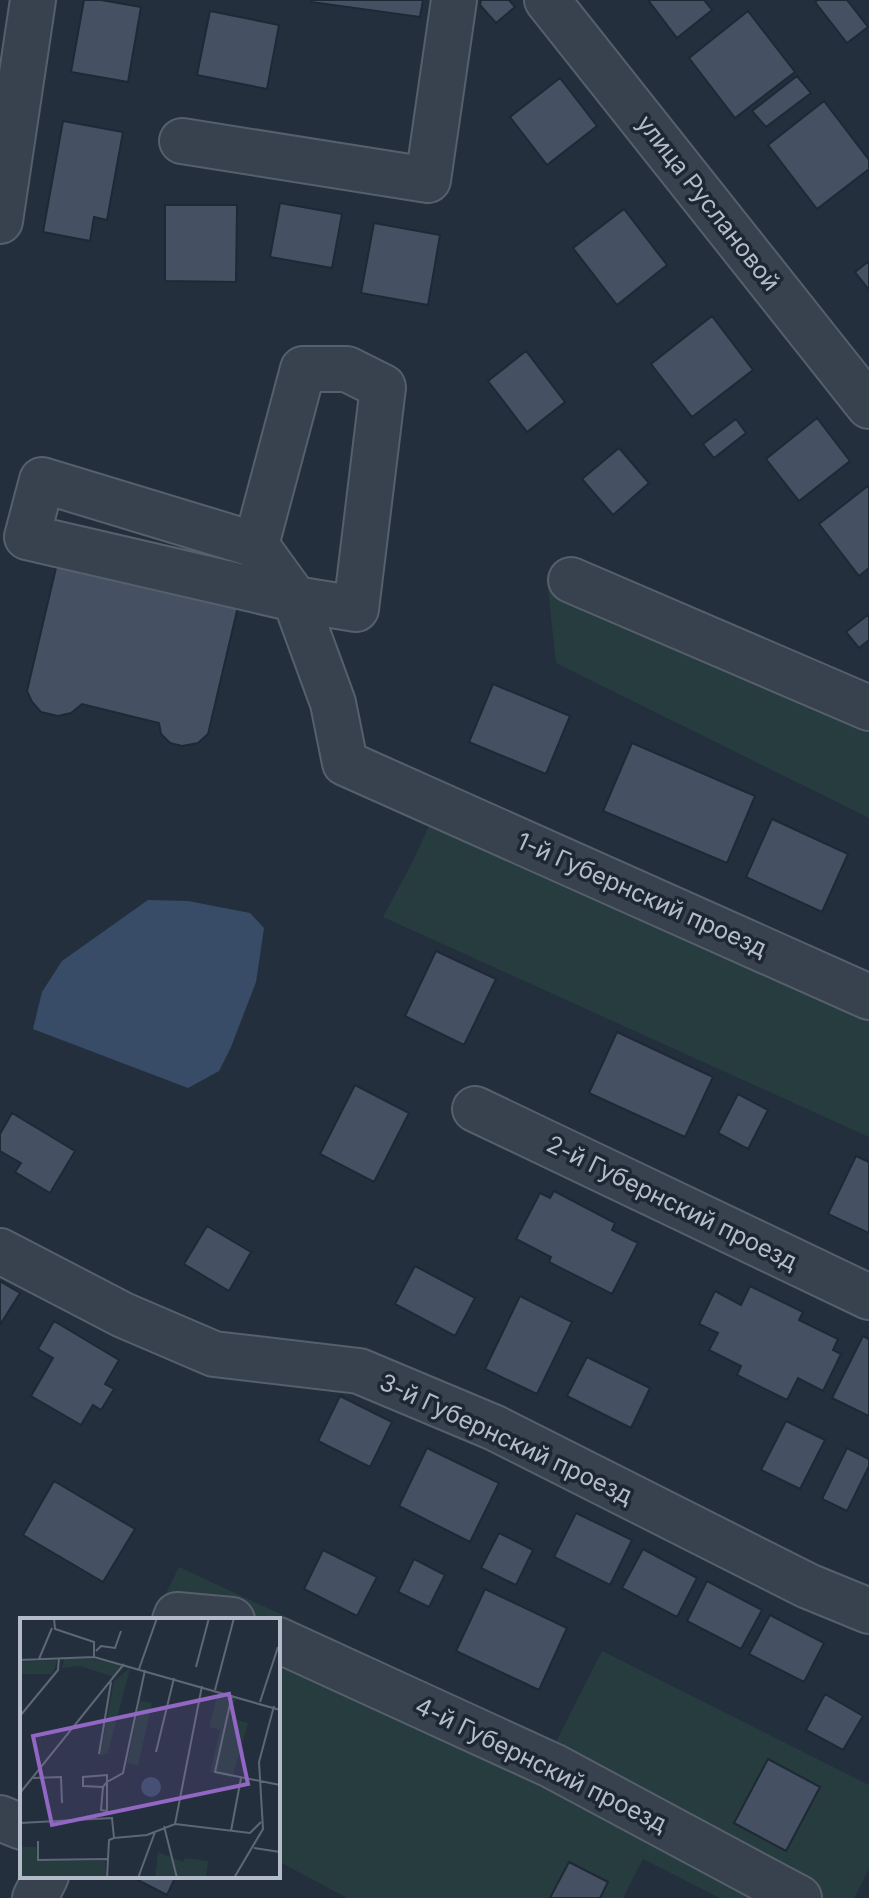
<svg xmlns="http://www.w3.org/2000/svg" width="869" height="1898" font-family="Inter,sans-serif">
<style>
.green{fill:#263c3f}
.water{fill:#394c67}
.building{fill:#455162;stroke:#1f2835;stroke-width:2}
.lines{fill:none;stroke-linecap:round;stroke-linejoin:round}
.minor-casing{stroke:#565f6c;stroke-width:48}
.minor{stroke:#38414e;stroke-width:44}
.labels{text-anchor:middle;stroke-width:7;stroke-linejoin:round;paint-order:stroke}
.street-label{font-size:24px;fill:#b4bcc9;stroke:#1d2633}
.inset-road{fill:none;stroke:#5e6776;stroke-width:2}
.view{fill:#9266c3;fill-opacity:0.15;stroke:#9266c3;stroke-width:4}
.inset-edge{fill:none;stroke:#b4bcc9;stroke-width:4}
</style>
<rect width="100%" height="100%" fill="#242f3e"/>
<path class="green" d="M547 580 869 718V818L556 663Z
M434 815 869 1011V1137L383 917 413 861Z
M179 1567 556 1742 602 1651 869 1785V1869L854 1898H720L643 1859 623 1898H347L278 1861V1620H153Z"/>
<path class="water" d="M148 900 188 901 250 913 264 928 256 982 231 1047 219 1071 188 1088 33 1029 42 992 62 961Z"/>
<path class="building" d="M84 0H101L141 7 128 82 71 72Z
M312 0H423L420 17 311 2Z
M481 0H509L515 7 496 23 480 5Z
M648 0H704L712 10 677 38Z
M818 0H847L868 27 847 43 815 2Z
M210 11 279 25 267 89 197 75Z
M748 11 795 72 735 118 689 58Z
M797 76 811 93 766 127 752 111Z
M560 78 597 126 547 165 510 117Z
M824 101 869 160V169L817 209 768 145Z
M63 121 123 132 107 220 94 217 90 241 43 232Z
M280 203 342 214 332 268 270 257Z
M165 205H237L236 282 165 281Z
M624 209 667 265 617 305 573 248Z
M374 223 440 235 428 305 361 293Z
M869 261V290L855 272Z
M712 316 753 370 692 417 651 364Z
M526 351 565 402 527 432 488 381Z
M817 418 850 461 799 501 766 459Z
M736 419 746 433 714 458 703 444Z
M619 448 649 483 613 515 582 479Z
M869 485V568L859 576 819 524Z
M59 555 240 598 208 734 198 743 182 746 170 743 161 734 159 723 82 704 71 713 58 716 41 712 32 702 27 691Z
M869 614V640L859 648 846 632Z
M493 684 570 716 546 774 469 742Z
M632 743 755 796 727 863 603 811Z
M772 819 848 854 822 912 746 877Z
M436 951 496 979 464 1045 405 1016Z
M617 1032 713 1077 685 1137 589 1093Z
M355 1085 409 1113 374 1182 320 1154Z
M738 1094 768 1110 748 1149 718 1133Z
M12 1113 75 1151 50 1193 15 1172 21 1163 0 1151V1134Z
M856 1156 869 1162V1233L828 1214Z
M554 1191 615 1223 612 1230 638 1243 612 1294 549 1262 551 1257 516 1239 540 1193 550 1198Z
M207 1226 251 1252 229 1291 184 1264Z
M415 1266 475 1298 455 1336 395 1304Z
M0 1281 20 1293 0 1325Z
M750 1286 803 1312 799 1320 838 1339 833 1350 841 1354 823 1391 798 1378 787 1400 737 1375 741 1366 709 1350 718 1333 699 1324 715 1291 741 1305Z
M520 1296 572 1322 537 1394 485 1369Z
M54 1321 119 1360 105 1384 114 1389 101 1410 93 1405 81 1425 31 1396 53 1358 38 1349Z
M863 1336 869 1339V1416L832 1398Z
M587 1357 650 1388 631 1428 567 1396Z
M340 1396 392 1422 370 1467 318 1441Z
M786 1421 825 1440 800 1489 761 1470Z
M427 1448 499 1483 470 1542 399 1506Z
M847 1448 869 1459V1466L847 1511 822 1499Z
M54 1481 135 1529 103 1582 23 1535Z
M576 1513 632 1540 610 1585 554 1557Z
M499 1533 533 1550 516 1585 481 1568Z
M643 1549 697 1578 677 1617 622 1588Z
M323 1550 377 1577 357 1616 304 1589Z
M414 1559 445 1575 429 1607 398 1592Z
M707 1581 762 1610 741 1649 687 1621Z
M485 1589 567 1628 539 1690 456 1651Z
M770 1615 824 1643 804 1682 749 1654Z
M825 1694 863 1716 843 1750 806 1730Z
M768 1759 820 1787 786 1851 734 1823Z
M569 1862 608 1882 600 1898H550Z
M130 1876H176L167 1895Z"/>
<g class="lines">
<g class="minor-casing">
<path id="minor" d="M547 0 869 406
M182 141 428 180 454 0
M0 221 33 0
M256 545 303 369H347L383 387 356 609 295 599 27 537 42 480 256 545 295 599 333 703 345 763 869 997
M571 580 869 708
M475 1109 869 1297
M0 1251 123 1315 214 1354 359 1371 495 1428 808 1586 869 1611
M175 1620 177 1615 232 1620
M278 1640 553 1766 799 1898
M0 1818 22 1827
M35 1898 46 1876"/>
</g>
<use href="#minor" class="minor"/>
</g>
<g class="labels">
<g class="street-label">
<text transform="translate(708 203) rotate(52)" y="8">улица Руслановой</text>
<text transform="translate(642 895) rotate(24)" y="8">1-й Губернский проезд</text>
<text transform="translate(672 1203) rotate(26)" y="8">2-й Губернский проезд</text>
<text transform="translate(506 1439) rotate(25)" y="8">3-й Губернский проезд</text>
<text transform="translate(541 1765) rotate(26)" y="8">4-й Губернский проезд</text>
</g>
</g>
<g transform="translate(20 1618)">
<rect width="260" height="260" fill="#242f3e"/>
<path d="M73 41 100 47 94 59 60 48 42 50 44 41ZM0 44 36 42 37 44 32 56H0ZM110 50 88 135 80 138 94 63ZM198 74 216 79 210 100 228 105 212 160 190 154 200 112 189 109ZM120 83 132 85 118 148 107 145ZM0 229H16L17 243H85L86 260H0ZM138 234 163 244 165 240 188 243 186 260H135Z" fill="#263c3f"/>
<path d="M121 169a10 10 0 1 1 20 0a10 10 0 1 1-20 0Z" fill="#394c67"/>
<path class="inset-road" d="M34 0 35 11 74 24V39M76 33 81 28 95 30 101 13M19 41 32 10M0 42 74 39 260 92M176 49 189 0M119 51 137 0M195 72 214 0M212 77 195 154 260 167M240 84 258 29M0 98 38 52 39 40M136 134 154 60M79 136 91 64M13 160 41 159 42 185M83 169 63 168V159L87 157V193L81 192 83 169 87 164 103 155 125 52M0 175 104 46M0 205 92 200 94 220 127 217 155 206 230 215 241 204M155 206 182 68M144 208 157 260M211 213 221 160M18 223V242L87 241M234 230 260 234M87 260 89 222 94 220M118 260 135 214M214 260 243 211 239 144 254 88"/>
<path class="view" d="M209 76 228 166 32 207 13 118Z"/>
<rect width="260" height="260" class="inset-edge"/>
</g>
</svg>
